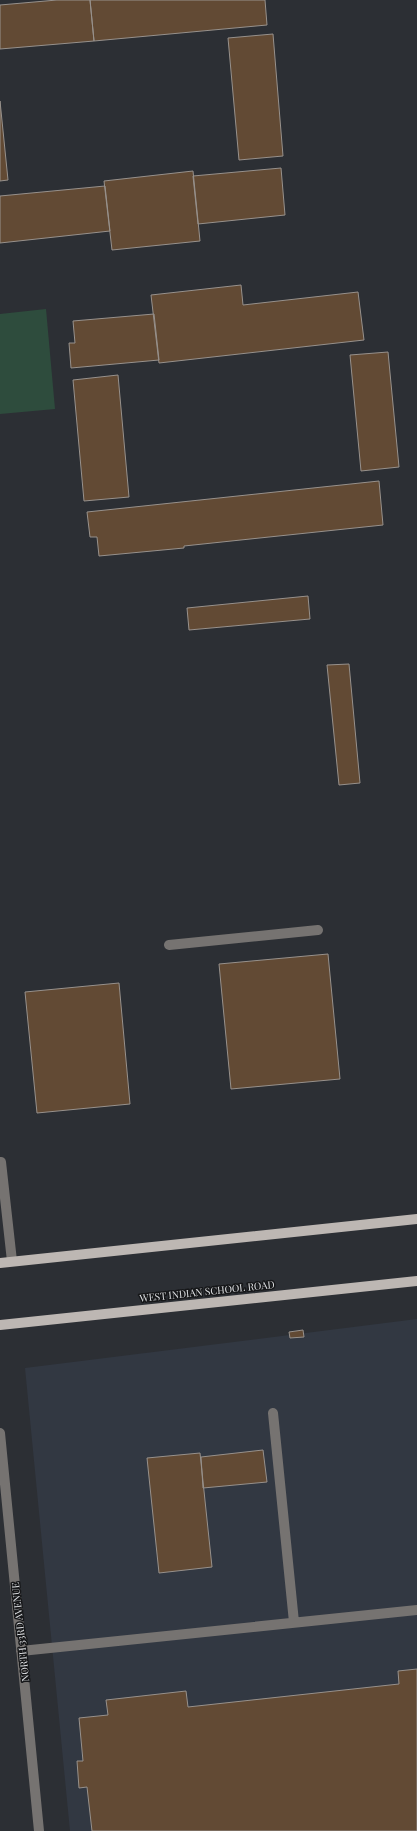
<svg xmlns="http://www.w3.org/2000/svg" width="417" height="1831" font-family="'Playfair Display',serif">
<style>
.built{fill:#323842}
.green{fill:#2e4c3d}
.building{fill:#624a34;stroke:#97918c}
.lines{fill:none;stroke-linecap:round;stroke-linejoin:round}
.minor{stroke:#767371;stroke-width:10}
.major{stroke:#bdb7b3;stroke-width:10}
.labels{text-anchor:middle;stroke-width:3;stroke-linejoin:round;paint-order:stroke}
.street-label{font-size:10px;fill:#dee0e3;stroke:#161719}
</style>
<rect width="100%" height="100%" fill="#2c2f34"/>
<path class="built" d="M417 1319V1831H70L25 1368Z"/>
<path class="green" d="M46 309 55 409 0 414V314Z"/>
<path class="building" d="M57 0H90L94 41 0 49V5Z
M90 0H265L267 25 94 41Z
M273 34 283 156 239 160 228 38Z
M0 101 8 180 0 181Z
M281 168 285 215 198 224 193 176Z
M193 171 200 241 112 250 104 181Z
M105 186 110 231 0 243V196Z
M241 285 243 305 358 292 364 340 159 363 151 295Z
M154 314 159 360 71 368 69 343H75L73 321Z
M388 352 399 467 361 471 350 355Z
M118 375 129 497 84 501 73 380Z
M379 481 383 525 184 546V548L99 556 97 537H90L87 512Z
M308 596 310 619 189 630 187 608Z
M349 664 360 783 339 785 327 665Z
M328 954 340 1079 231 1089 219 964Z
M119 983 130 1104 37 1113 25 992Z
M303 1330 304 1337 290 1338 289 1332Z
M263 1450 267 1482 203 1488 201 1457Z
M200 1453 212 1567 159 1573 147 1458Z
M417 1669V1831H92L87 1787 79 1788 77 1761H83L79 1718 108 1715 106 1700 186 1691 188 1707 399 1684 398 1671Z"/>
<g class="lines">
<path class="minor" d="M169 945 318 930
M1 1162 12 1261
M273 1413 294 1622
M0 1433 39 1831
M21 1651 417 1610"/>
<path class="major" d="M0 1263 417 1219
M0 1325 417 1281"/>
</g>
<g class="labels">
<g class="street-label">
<text transform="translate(207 1291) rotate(-6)" y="4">WEST INDIAN SCHOOL ROAD</text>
<text transform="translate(20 1632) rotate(-96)" y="4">NORTH 33RD AVENUE</text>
</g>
</g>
</svg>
